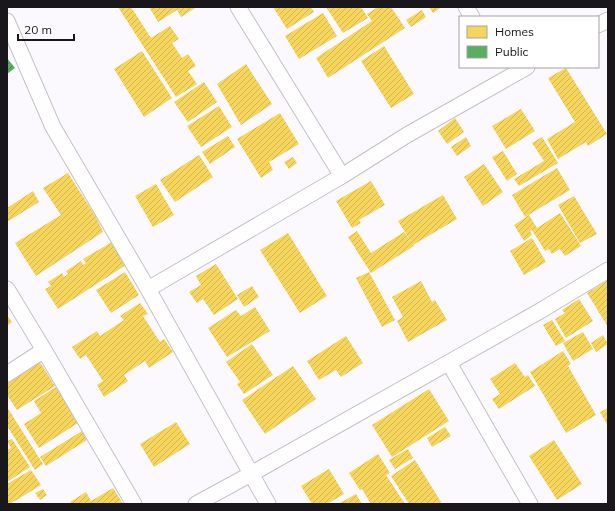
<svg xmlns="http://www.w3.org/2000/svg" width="615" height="511" font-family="Mulish,sans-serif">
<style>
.homes{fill:url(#homes-hatch)}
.public{fill:url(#public-hatch)}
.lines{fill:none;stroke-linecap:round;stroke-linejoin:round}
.minor-casing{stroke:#c4c2c5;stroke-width:17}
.minor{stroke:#fefeff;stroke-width:15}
</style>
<defs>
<pattern id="homes-hatch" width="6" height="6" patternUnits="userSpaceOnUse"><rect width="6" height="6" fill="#f6d55c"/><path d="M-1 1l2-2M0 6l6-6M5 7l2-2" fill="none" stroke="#d2b64f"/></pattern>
<pattern id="public-hatch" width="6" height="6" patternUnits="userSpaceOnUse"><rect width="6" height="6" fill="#5aae61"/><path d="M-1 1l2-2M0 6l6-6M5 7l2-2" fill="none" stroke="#4a8d4f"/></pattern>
</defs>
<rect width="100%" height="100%" fill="#fbf9fd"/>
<path class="homes" d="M118 7H131L151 38 170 26 179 39 172 43 182 58 188 54 196 66 188 71 197 84 176 97Z
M149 7H197L181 17 177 10 158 22Z
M273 7H311L314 12 287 29Z
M326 7H361L368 18 343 33Z
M378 7H391L405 28 328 78 316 58 372 21 367 14Z
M429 7H442L433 13Z
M422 10 426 17 411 27 406 20Z
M323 13 337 36 299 59 285 36Z
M384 46 414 94 391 108 361 61Z
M142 51 172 98 144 117 114 69Z
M246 64 272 104 241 125 217 84Z
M566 68 607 134 588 146 586 142 558 159 547 139 575 122 548 78Z
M204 82 217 102 188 122 174 102Z
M219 106 232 127 201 147 187 126Z
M521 109 535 131 506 149 492 126Z
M280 113 299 144 269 162 273 170 261 178 237 139Z
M455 118 464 132 447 144 438 131Z
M228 136 235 147 210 164 202 152Z
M466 137 471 146 457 156 451 147Z
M542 137 558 163 519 186 514 179 544 161 532 143Z
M503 151 517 174 507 181 492 157Z
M199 155 213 177 175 202 160 180Z
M293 157 297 163 289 169 284 162Z
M484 164 503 192 483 206 464 177Z
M557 168 570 190 525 217 512 195Z
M68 173 96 217 103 232 36 276 15 243 61 215 43 188Z
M371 181 385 205 359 220 361 223 352 228 336 201Z
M156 184 174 215 153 227 135 196Z
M33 191 39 202 7 222V208Z
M443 195 457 219 413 245 398 221Z
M574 196 597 234 580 243 558 205Z
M560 213 581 246 565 256 560 249 552 254 549 249 545 251 532 230 530 231 532 235 524 241 514 225 529 215 537 228Z
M357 231 371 253 404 232 414 246 371 273 348 237Z
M288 233 327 296 300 313 260 250Z
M532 238 546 262 524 275 510 251Z
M112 242 126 265 58 309 45 289 51 286 48 282 62 273 64 277 68 274 66 271 81 261 83 265 86 263 83 259Z
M216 264 238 299 214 315 203 299 197 303 189 292 201 285 196 276Z
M125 272 139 295 111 313 96 290Z
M369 272 395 320 382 327 356 278Z
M608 280V327L587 293Z
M421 281 432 302 435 300 447 320 408 342 397 321 403 317 392 297Z
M252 286 259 297 244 307 237 295Z
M579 299 593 321 566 338 555 319 565 313 562 310Z
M140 303 148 314 143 316 160 342 164 339 173 352 149 368 145 361 124 375 128 381 104 397 97 385 103 381 86 355 80 359 72 347 97 331 100 336 124 320 120 316Z
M255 307 270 331 227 357 208 328 236 310 241 316Z
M7 315 12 322 7 326Z
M552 320 565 341 556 346 543 325Z
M583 332 593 349 573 361 563 343Z
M603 335 608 344 596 352 591 343Z
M346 336 363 363 341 377 336 370 319 380 307 361Z
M252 344 273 375 244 394 237 384 240 382 226 362Z
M563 351 571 364 561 370 568 366 596 415 566 433 530 372Z
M38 359 55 386 17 410 7 395V379Z
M515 363 525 377 528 375 535 386 499 409 492 399 500 394 490 379Z
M293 366 316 399 265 434 242 400Z
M56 387 78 423 39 448 24 424 41 413 34 401Z
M429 389 449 421 392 457 372 425Z
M7 407 43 464 35 470 7 426Z
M608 408V426L600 412Z
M176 422 190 444 154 467 140 444Z
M445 427 451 436 432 447 427 438Z
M82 431 87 440 46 466 40 457Z
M12 439 30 467 7 482V450L11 448 7 441Z
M554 440 582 484 557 500 529 456Z
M408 449 413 458 395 469 389 460Z
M378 454 390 473 386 475 405 504H371L362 489 360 490 349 473Z
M415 460 441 502 437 504H409L391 476Z
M329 469 344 494 327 504H312L301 486Z
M31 470 41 485 10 504H7V484Z
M113 488 123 504H72L70 502 86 492 91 501Z
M43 489 47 495 40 500 35 493Z
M356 494 362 504H338Z"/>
<path class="public" d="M7 58 15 68 7 74Z"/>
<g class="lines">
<g class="minor-casing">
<path id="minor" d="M238 7 342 176
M466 7 472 17
M7 21 53 127 148 289 268 504
M598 25 608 20
M7 289 44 350 134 504
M148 289 342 176 407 135 527 67
M449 363 530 504
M7 374 44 350
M196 504 251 474 540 311 608 270"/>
</g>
<use href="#minor" class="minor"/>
</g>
<rect width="615" height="511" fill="none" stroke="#19171b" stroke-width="16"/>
<rect x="459" y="16" width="140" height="52" fill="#ffffff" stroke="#a3a2a4"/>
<rect x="467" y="26" width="20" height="12" fill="#f6d55c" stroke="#a3a2a4"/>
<text x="495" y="36" font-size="12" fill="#19171b">Homes</text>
<rect x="467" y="46" width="20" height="12" fill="#5aae61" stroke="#a3a2a4"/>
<text x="495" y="56" font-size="12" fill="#19171b">Public</text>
<path d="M18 34v6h56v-6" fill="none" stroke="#19171b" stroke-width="2"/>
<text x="24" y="34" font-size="12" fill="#19171b" stroke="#ffffff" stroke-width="3" paint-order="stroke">20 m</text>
</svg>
